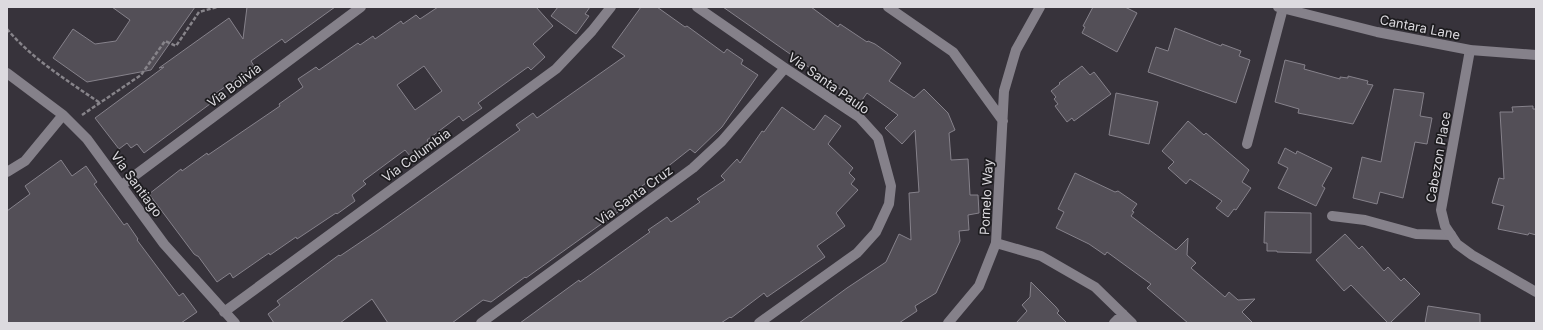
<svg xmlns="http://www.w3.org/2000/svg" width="1543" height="330" font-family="Inter,sans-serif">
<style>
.building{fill:#534f57;stroke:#86828b;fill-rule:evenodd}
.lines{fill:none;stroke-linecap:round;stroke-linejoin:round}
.path{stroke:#87848a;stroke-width:2.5;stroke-dasharray:4 2;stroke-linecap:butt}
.service{stroke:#85818a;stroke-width:10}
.minor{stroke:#85818a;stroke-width:10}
.tertiary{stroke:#85818a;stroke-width:10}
.labels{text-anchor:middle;stroke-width:3.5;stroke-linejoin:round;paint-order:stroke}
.street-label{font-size:13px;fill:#dcdadf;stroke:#1d1c1f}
</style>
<rect width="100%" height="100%" fill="#37333b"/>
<path class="building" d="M112 7H195L151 70 87 82 53 58 73 29 95 44 116 41 130 20Z
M247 7H335L285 43 282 39 251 61 254 66 215 94 218 98 144 153 137 144 131 148 127 143 119 149 95 118 164 67 159 68 229 18 243 39Z
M438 7H536L553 26 533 44 545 57 531 70 528 67 478 103 482 108 463 121 459 116 427 140 429 143 410 156 405 150 363 181 366 184 352 195 355 201 337 214 336 213 297 239 296 237 270 255 269 253 233 278 230 273 217 282 198 256H197L194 254 149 194 181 169 182 171 207 153 208 155 280 106 279 104 303 87 298 79 316 67 319 70 358 43 360 45 373 36 375 39 401 21 403 24 416 15 420 19ZM424 66 442 91 415 110 397 85Z
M558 7H590L585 14 589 16 576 34 551 16Z
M641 7H657L685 27 687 26 724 53 727 49 743 60 741 64 758 75 722 127 695 153 690 149 652 179 613 206 618 212 526 278 525 277 491 302 483 300 452 323H388L372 299 340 323H274L268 314 280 305 277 301 339 255 340 256 380 229 520 130 516 125 533 113 537 118 625 56 612 47Z
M723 7H811L838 27 840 24 867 42 868 41 875 44 892 56 901 63 889 81 914 98 924 89 948 113 955 130 949 133 951 160 968 159 970 195H978L979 213 968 215 969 230 959 231 960 241 936 293 915 306 917 311 899 323H799L847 288 886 262 899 234 911 240 909 193 919 192 915 130 902 144 885 128 898 115 867 93 860 103Z
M1093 7H1125L1137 13 1117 52 1082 33 1085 27 1083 26Z
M1175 28 1221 46 1222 44 1241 51 1239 56 1250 60 1236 103 1148 72 1156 47 1168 51Z
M1285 60 1305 65 1304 69 1340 79V77L1348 78V76L1368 81 1367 84 1373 85 1353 124 1298 113 1299 109 1275 102Z
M1082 66 1090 75 1094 72 1111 94 1074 121 1072 118 1067 122 1055 106 1058 104 1054 99 1056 97 1051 91 1060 84 1059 83Z
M1394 89 1424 93 1420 116 1432 118 1427 144 1415 142 1403 198 1380 192 1377 204 1353 198 1362 157 1381 162Z
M1116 93 1158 102 1149 144 1109 135Z
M1533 106V109H1536V235L1529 233 1528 235 1498 229 1504 206 1492 203 1499 178 1504 179 1500 112H1513L1512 107Z
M782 107 814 130 825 115 841 126 828 144 853 168 849 173 855 179 851 184 858 190 836 213 845 226 817 246 825 257 767 297 764 293 731 318 730 317 721 323H520L579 280 580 282 650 232 648 230 667 217 671 222 700 202 697 199 725 180 721 176 737 159 740 163 762 131 764 132Z
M1188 121 1204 135 1206 133 1249 170 1242 182 1251 188 1236 210 1234 209 1228 217 1216 208 1222 201 1190 179 1186 184 1168 168 1174 162 1162 151Z
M1285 148 1296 154 1297 151 1332 168 1322 186 1325 188 1316 206 1278 188 1288 168 1278 163Z
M61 160 72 176 86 166 97 182 94 184 124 225 127 223 138 239 137 240 179 296 183 293 197 312 181 323H7V211L30 194 25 186Z
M1075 173 1115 192 1118 191 1137 204 1132 211 1134 212 1131 216 1176 250 1188 238 1187 255 1196 263 1191 268 1225 297 1229 292 1238 300 1255 299 1242 312 1253 323H1188L1147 288 1151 284 1107 252 1105 255 1089 244 1056 228 1064 212 1058 209Z
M1265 212 1311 213V253L1277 252V251H1267V243H1264Z
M1345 234 1359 249 1362 246 1384 271 1388 267 1401 281 1404 278 1420 294 1390 323H1388L1351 285 1344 291 1316 260Z
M1031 282 1056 307 1059 311 1057 313 1067 323H1016L1027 311 1022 305 1030 297Z
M1428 306 1480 314V323H1425Z"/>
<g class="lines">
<path class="path" d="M7 29C32 59 68 81 100 103
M82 115 141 75 165 41 176 46 199 12 217 7"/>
<path class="service" d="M1247 144 1283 8
M1332 216 1365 220 1416 234 1451 235"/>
<path class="minor" d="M697 7 785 68 859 117 878 138 891 186 889 204 876 232 857 253 759 323
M1470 50 1441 210 1445 226 1457 244 1472 255 1536 292
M7 73 63 115 87 139 164 244 235 323
M7 172 25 161 63 115
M122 185 361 7
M996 243 1041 256 1095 287 1132 323
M224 312 556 69 592 31 611 7
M481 323 693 168 722 141 785 68
M1114 323 1123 314"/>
<path class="tertiary" d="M888 7 953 52 1003 121
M1278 7 1377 32 1470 50 1536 55
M948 323 979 286 996 243 1004 91 1016 50 1040 7"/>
</g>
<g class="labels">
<g class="street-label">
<text transform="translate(1420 27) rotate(11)" y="5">Cantara Lane</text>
<text transform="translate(829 83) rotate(35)" y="5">Via Santa Paulo</text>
<text transform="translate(234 85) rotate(-37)" y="5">Via Bolivia</text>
<text transform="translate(416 155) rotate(-36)" y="5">Via Columbia</text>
<text transform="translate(1438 157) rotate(-80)" y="5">Cabezon Place</text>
<text transform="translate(137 184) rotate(54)" y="5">Via Santiago</text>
<text transform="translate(634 195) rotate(-36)" y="5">Via Santa Cruz</text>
<text transform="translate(986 197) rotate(-87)" y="5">Pomelo Way</text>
</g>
</g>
<rect width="1543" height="330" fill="none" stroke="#dcdadf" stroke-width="16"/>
</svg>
